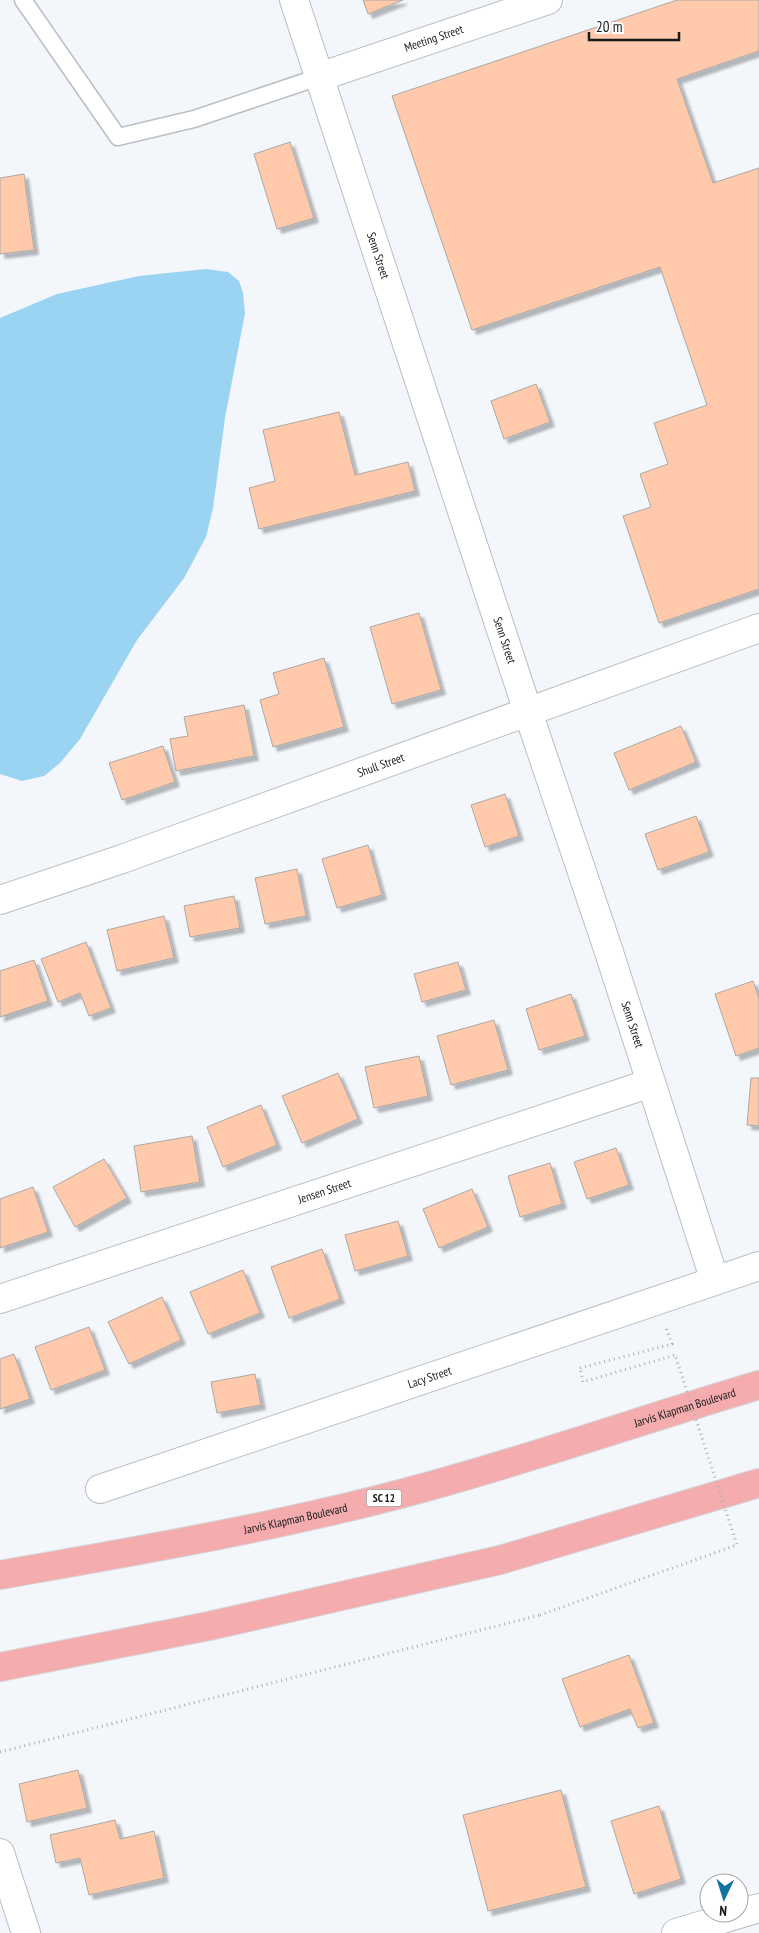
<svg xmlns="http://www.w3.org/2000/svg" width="759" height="1933" font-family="'PT Sans Narrow',sans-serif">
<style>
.water{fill:#9bd3f2}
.building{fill:#fecaab;stroke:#aca7a4;filter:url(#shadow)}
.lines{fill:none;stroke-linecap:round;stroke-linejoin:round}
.service-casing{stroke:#babec3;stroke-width:19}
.minor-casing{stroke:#babec3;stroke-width:30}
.trunk-casing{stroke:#d5d5d6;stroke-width:30}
.path{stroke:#abaeb2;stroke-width:3;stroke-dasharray:1 4;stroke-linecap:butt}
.service{stroke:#fff;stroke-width:16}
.minor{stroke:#fff;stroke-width:28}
.trunk{stroke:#f4acaf;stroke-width:28}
.path-bridge{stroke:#abaeb2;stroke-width:3;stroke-dasharray:1 4;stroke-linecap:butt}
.labels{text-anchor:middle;stroke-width:5;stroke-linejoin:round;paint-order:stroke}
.shield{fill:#fff;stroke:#5d5d5f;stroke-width:1}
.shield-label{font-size:11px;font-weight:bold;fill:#17181a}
.street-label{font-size:12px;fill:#17181a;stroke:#fff}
</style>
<defs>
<filter id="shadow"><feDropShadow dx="4.5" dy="4.5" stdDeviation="1" flood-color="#0004"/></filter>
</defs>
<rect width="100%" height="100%" fill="#f3f7fc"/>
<path class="water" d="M206 269 228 272 239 281 243 293 245 313 225 418 213 508 206 537 184 578 137 640 80 739 60 763 44 776 22 781 0 774V318L57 294 139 276Z"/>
<path class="building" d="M363 0H403L368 14Z
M677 0H759V51L677 79 713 183 759 168V589L659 623 623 516 651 507 640 474 668 464 654 423 707 405 660 267 472 330 392 96Z
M290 142 314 218 277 229 254 154Z
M24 174 34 250 0 254V178Z
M536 384 550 422 504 439 491 401Z
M339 412 355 475 408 462 415 491 259 529 249 488 275 481 263 430Z
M419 613 441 690 392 704 370 627Z
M324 658 344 727 273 747 260 700 279 694 273 673Z
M244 705 254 756 176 771 170 739 188 736 184 717Z
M681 726 696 762 629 790 614 753Z
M163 746 175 782 122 800 109 763Z
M505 794 519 836 485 847 471 805Z
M696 816 709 852 658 870 645 834Z
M368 845 382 895 337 908 322 859Z
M297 869 306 916 265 924 255 878Z
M234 896 240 928 190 937 184 906Z
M164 916 174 958 117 971 107 930Z
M86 942 111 1008 89 1016 80 993 58 1002 41 959Z
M34 960 48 1001 0 1017V971Z
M458 962 466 990 422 1002 414 974Z
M753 981 759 998V1048L736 1056 715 994Z
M571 994 585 1036 539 1050 526 1009Z
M494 1020 508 1070 451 1085 437 1036Z
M419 1056 428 1096 374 1108 365 1067Z
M338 1073 358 1119 302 1143 282 1096Z
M751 1078H759V1126L747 1125Z
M261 1105 277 1145 223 1167 207 1127Z
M192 1136 200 1182 141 1192 134 1146Z
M616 1148 629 1185 587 1199 574 1162Z
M104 1159 127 1198 75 1227 53 1187Z
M550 1163 562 1204 520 1217 508 1176Z
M33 1187 48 1232 0 1248V1199Z
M472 1189 488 1227 439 1248 423 1209Z
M398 1221 408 1256 355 1271 345 1235Z
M322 1249 340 1299 289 1318 271 1267Z
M243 1270 260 1313 208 1334 190 1292Z
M162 1297 181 1340 129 1364 108 1322Z
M89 1327 105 1370 51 1390 35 1347Z
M14 1354 30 1399 0 1409V1359Z
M255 1374 261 1405 217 1413 211 1382Z
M629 1655 654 1723 638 1728 630 1709 580 1727 562 1679Z
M78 1770 87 1808 27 1822 19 1784Z
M561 1790 586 1887 488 1911 463 1815Z
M659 1806 681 1879 634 1894 611 1821Z
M115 1820 120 1839 154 1831 164 1878 89 1895 80 1858 56 1863 50 1835Z"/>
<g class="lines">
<g class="service-casing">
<path id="service" d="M23 0 118 137 194 119 319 77"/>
</g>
<g class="minor-casing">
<g id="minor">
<path id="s1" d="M294 0 528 712 608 949 715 1281"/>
<path id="s2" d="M319 77 548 0"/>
<path id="s3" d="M0 900 122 859 759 628"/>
<path id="s4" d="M0 1299 651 1083"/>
<path id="s5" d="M100 1489 759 1266"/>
<path d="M0 1853 26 1933"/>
<path d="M676 1933 759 1908"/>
</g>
</g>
<g class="trunk-casing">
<g id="trunk">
<path id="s6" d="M0 1575C153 1548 308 1522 458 1478 559 1449 658 1415 759 1385"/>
<path d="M0 1667 209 1626 500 1560 759 1483"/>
</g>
</g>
<path class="path" d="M580 1368 672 1344 666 1328
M0 1752 540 1615"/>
<use href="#service" class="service"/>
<use href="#minor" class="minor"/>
<use href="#trunk" class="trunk"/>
<path class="path-bridge" d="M540 1615 737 1545 675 1355 583 1382 580 1368"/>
</g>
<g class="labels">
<rect class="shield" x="366.5" y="1489.5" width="35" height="17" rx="4"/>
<g class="shield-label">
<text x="384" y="1502">SC 12</text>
</g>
<g class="street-label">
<text dy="4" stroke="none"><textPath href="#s2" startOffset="121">Meeting Street</textPath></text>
<text dy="4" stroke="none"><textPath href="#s1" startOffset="269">Senn Street</textPath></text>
<text dy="4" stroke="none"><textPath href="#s1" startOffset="674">Senn Street</textPath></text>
<text dy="4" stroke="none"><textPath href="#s3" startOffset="404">Shull Street</textPath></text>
<text dy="4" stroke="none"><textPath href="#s1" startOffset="1079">Senn Street</textPath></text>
<text dy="4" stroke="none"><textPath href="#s4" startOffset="342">Jensen Street</textPath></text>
<text dy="4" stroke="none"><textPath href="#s5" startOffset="348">Lacy Street</textPath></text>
<text dy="4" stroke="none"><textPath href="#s6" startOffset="706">Jarvis Klapman Boulevard</textPath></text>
<text dy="4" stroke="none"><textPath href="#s6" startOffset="301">Jarvis Klapman Boulevard</textPath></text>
</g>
</g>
<g transform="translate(724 1898) rotate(184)"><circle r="24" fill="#ffffff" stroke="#a2a3a3"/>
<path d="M0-4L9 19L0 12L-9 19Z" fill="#1472a0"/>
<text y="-8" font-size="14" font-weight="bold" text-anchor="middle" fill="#17181a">N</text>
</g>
<path d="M589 32v8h90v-8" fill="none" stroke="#17181a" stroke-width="2.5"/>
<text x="596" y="32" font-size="15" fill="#17181a" stroke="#ffffff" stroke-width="4" paint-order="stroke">20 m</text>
</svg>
